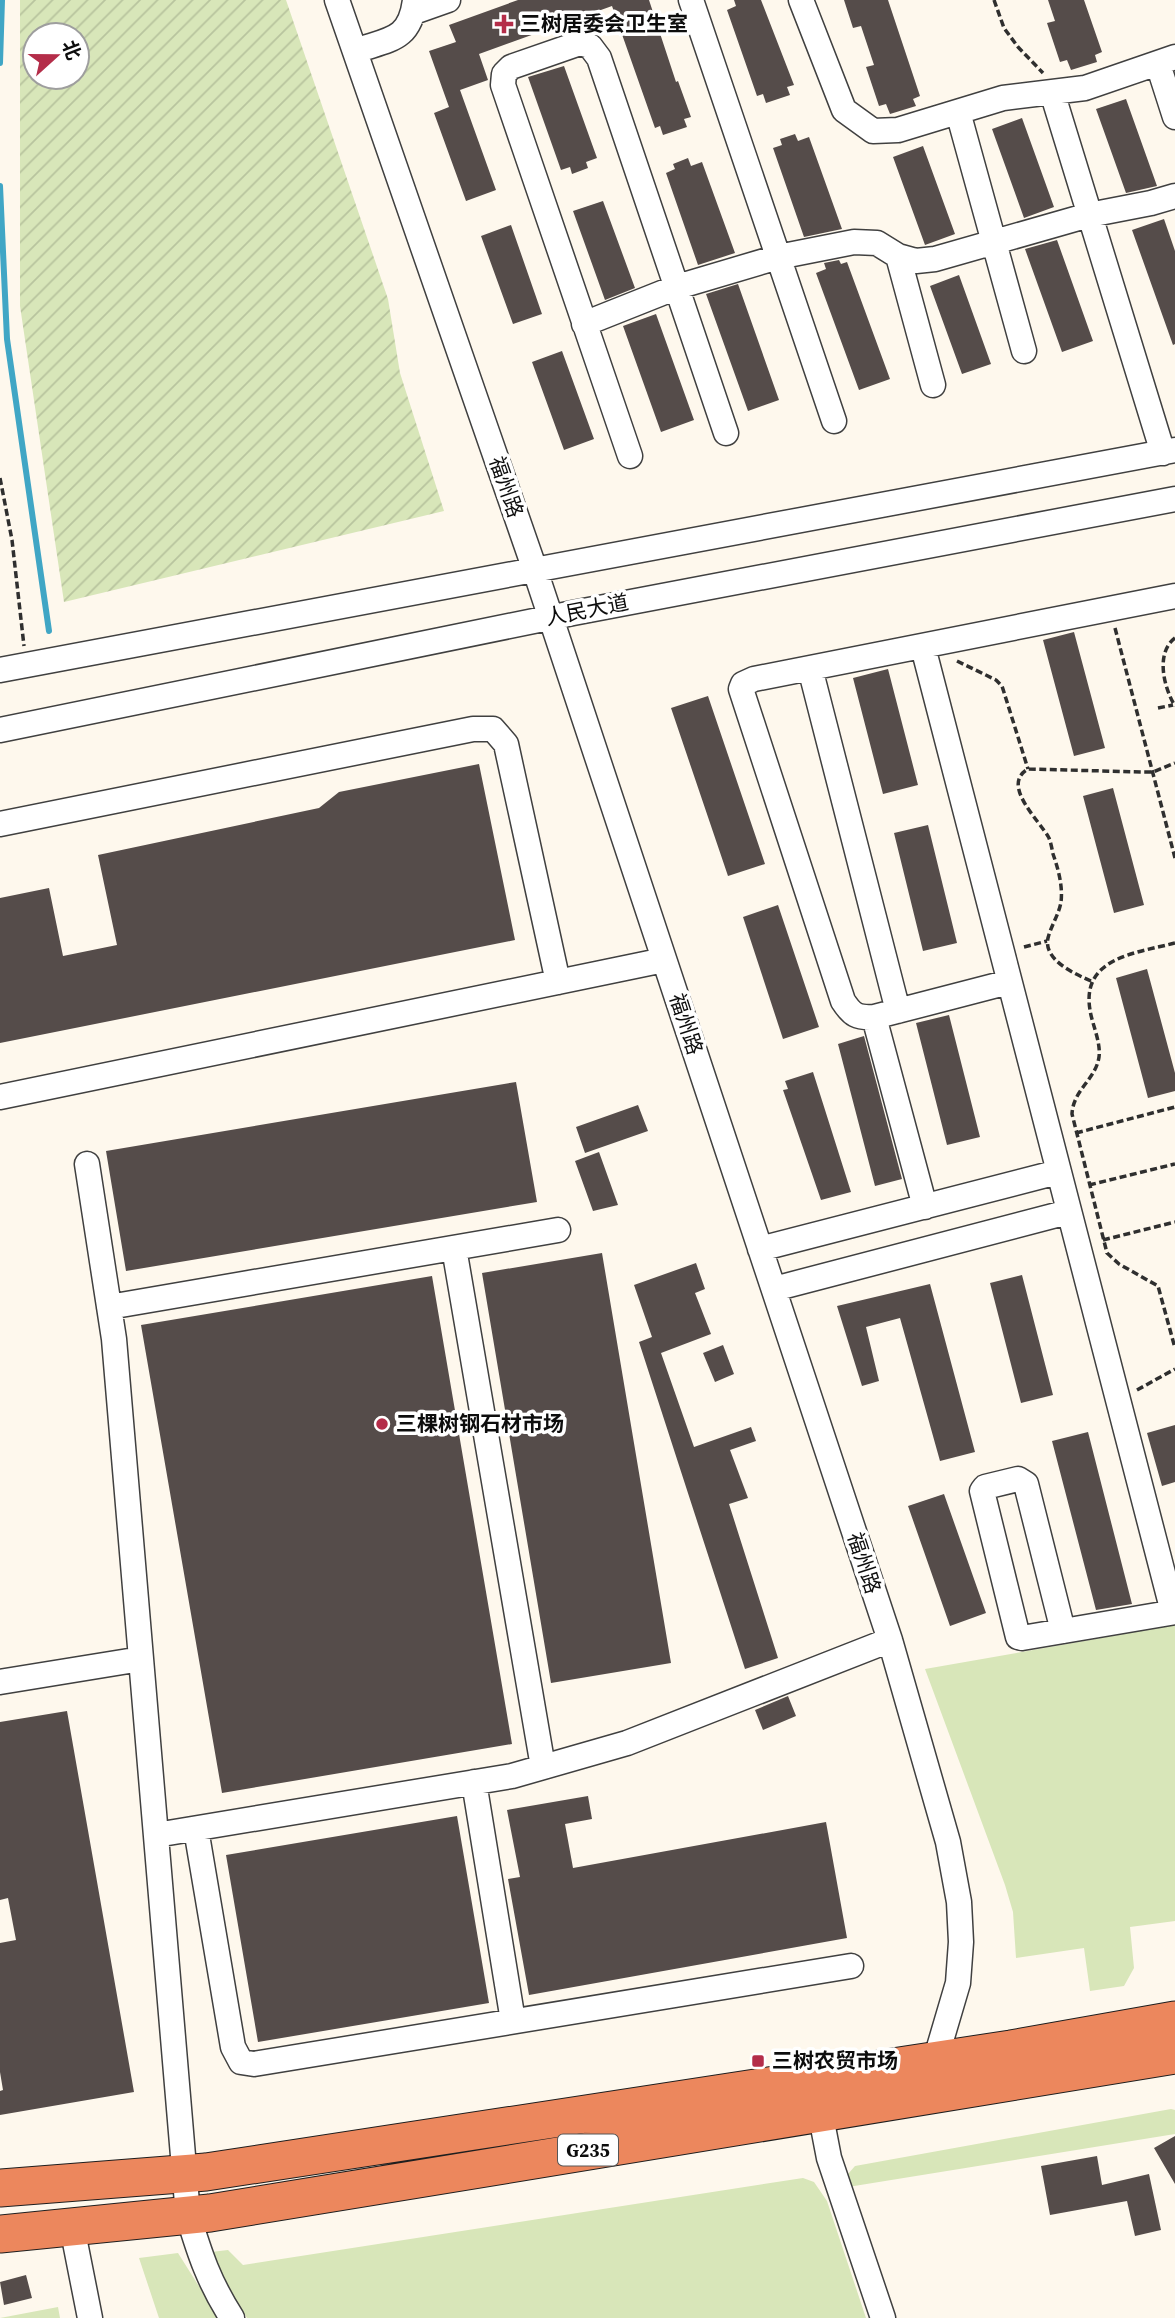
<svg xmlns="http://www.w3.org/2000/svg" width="1175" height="2318" font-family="'Source Serif 4','Noto Sans SC',serif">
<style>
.grass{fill:#d8e6b9}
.garden{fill:url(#garden-furrows);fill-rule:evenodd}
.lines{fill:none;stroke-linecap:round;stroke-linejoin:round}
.stream{stroke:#40a6c5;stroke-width:6}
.building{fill:#554c4a}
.minor-casing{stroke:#404040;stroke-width:27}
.highway-casing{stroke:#1e1e1e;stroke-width:39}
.path{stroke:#2f2f2f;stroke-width:3.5;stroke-dasharray:7 3.5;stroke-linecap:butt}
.minor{stroke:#fff;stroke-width:24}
.highway{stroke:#ec875d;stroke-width:37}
.poi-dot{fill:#b42d49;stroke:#fff;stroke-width:2.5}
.labels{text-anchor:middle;stroke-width:7;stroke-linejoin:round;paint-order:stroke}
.shield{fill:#fff;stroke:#565656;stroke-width:2}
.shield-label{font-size:19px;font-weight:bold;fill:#0d0d0d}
.poi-label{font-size:21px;font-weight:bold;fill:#0d0d0d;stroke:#fff;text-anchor:start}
.street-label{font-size:21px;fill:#0d0d0d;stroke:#fff}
</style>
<defs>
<pattern id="garden-furrows" width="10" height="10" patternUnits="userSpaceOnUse" patternTransform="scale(1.75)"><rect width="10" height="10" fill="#d8e6b9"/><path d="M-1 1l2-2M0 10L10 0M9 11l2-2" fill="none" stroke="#b8c49e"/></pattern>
</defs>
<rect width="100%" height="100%" fill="#fef8ed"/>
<path class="grass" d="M1175 1625V1921L1130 1927 1134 1968 1124 1986 1090 1991 1084 1948 1016 1958 1013 1912 1005 1885 925 1669Z
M1171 2109 1175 2110V2134L848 2187V2174L855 2166Z
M803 2178 814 2182 827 2201 866 2318H247L217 2273 211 2252 228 2250 243 2265Z
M178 2253 219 2318H159L139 2258Z
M58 2307 60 2318H0Z"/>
<path class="garden" d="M20 0H286L388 299 400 373 444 511 64 602 20 306ZM77 35V77H35V35Z"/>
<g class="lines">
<path class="stream" d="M0 63 2 0
M0 186 7 339 49 631"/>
</g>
<path class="building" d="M518 0H649L676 82 678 81 691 117 684 119 687 127 663 135 660 126 655 128 612 6 479 54 488 80 460 90 496 190 466 201 434 113 449 107 429 51 456 42 449 25Z
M734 0H761L794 85 787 87 790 95 766 103 763 94 757 96 727 10 736 6Z
M844 0H888L920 96 913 99 916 106 890 114 886 104 879 106 866 67 874 65 861 26 853 28Z
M1048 0H1084L1102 52 1095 55 1097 62 1071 70 1067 60 1060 62 1047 23 1055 21Z
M564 66 597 158 586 162 588 168 572 174 570 167 561 170 528 77Z
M1126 99 1157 186 1126 193 1096 109Z
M1022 118 1054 207 1024 218 992 129Z
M795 134 798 141 809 137 842 229 804 237 773 148 782 145 780 139Z
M923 146 955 234 925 245 893 157Z
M688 158 691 166 702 162 735 253 698 265 666 173 675 169 673 164Z
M603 201 635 288 605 300 573 211Z
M1164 219 1175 251V344L1173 345 1132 230Z
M511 225 542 314 513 324 481 236Z
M1057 240 1093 341 1062 352 1025 249Z
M839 260 841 264 847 262 890 379 859 390 816 273 826 269 824 263Z
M959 275 991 364 962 374 930 286Z
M738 284 779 400 748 411 706 294Z
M656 314 694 420 661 432 623 326Z
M562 351 594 439 564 450 532 362Z
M1074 632 1105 748 1074 756 1043 640Z
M888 669 918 785 883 794 853 678Z
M708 696 765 864 728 876 671 708Z
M479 764 515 940 0 1043V898L49 888 63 956 117 945 98 855 319 808 339 792Z
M1113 788 1144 905 1114 913 1083 796Z
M928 825 957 943 923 951 894 833Z
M778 905 819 1027 783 1039 743 917Z
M1147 969 1175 1073V1091L1148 1098 1116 978Z
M949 1015 980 1137 947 1145 916 1023Z
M864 1036 902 1179 875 1186 838 1044Z
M813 1072 851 1192 821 1200 783 1090 788 1089 785 1081Z
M516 1082 537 1202 126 1271 106 1151Z
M638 1105 648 1131 585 1153 576 1127Z
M599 1152 618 1205 593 1211 575 1161Z
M602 1253 671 1663 551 1683 482 1273Z
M696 1263 705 1289 695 1293 711 1334 661 1353 694 1447 751 1427 756 1441 730 1450 748 1498 729 1504 778 1658 745 1669 639 1342 652 1337 634 1285Z
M1022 1275 1053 1395 1021 1403 990 1283Z
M432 1276 512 1744 222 1793 141 1325Z
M930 1284 975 1452 940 1461 900 1318 866 1327 879 1381 862 1386 837 1306Z
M723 1345 734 1374 715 1382 703 1353Z
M1175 1425V1482L1162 1486 1147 1433Z
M1088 1432 1132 1604 1096 1610 1052 1441Z
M944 1494 986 1613 950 1626 908 1506Z
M788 1696 796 1716 763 1730 755 1710Z
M67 1711 134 2092 0 2115V2091L3 2090 0 2072V1943L16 1940 8 1898 0 1900V1722Z
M588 1796 592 1819 565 1824 573 1868 826 1822 847 1938 529 1995 508 1879 520 1877 507 1810Z
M457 1816 489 2003 258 2042 226 1855Z
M1175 2136V2184L1154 2148Z
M1097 2156 1102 2185 1149 2174 1161 2230 1135 2236 1127 2201 1050 2215 1041 2166Z
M26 2275 32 2298 4 2305 0 2282Z"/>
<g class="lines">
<g class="minor-casing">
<path id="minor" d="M337 0 535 570 890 1640 948 1842 959 1902 961 1942 958 1983 935 2061
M691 0 834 421
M801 0 844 110 873 131 898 130 1003 98 1085 88 1175 57
M414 12 448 0
M355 51C389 39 410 41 415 0
M1158 64 1175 117
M1052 92 1163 453
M958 112 1024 351
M898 256 933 385
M584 324 677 287 778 257 854 242 877 243 898 256 916 261 935 259 1089 215 1151 203 1175 196
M630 456 503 85 504 74 511 67 580 43 590 46 599 58 726 433
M923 647 1173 1612
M810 668 898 1011
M0 670 1175 450
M0 730 573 613 1175 499
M0 824 473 729H493L506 744 558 982
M1009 982 874 1017C857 1018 852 1015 843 1001L741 689 743 684 754 679 1175 596
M874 1017 925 1207
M0 1097 664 960
M87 1164 114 1339 188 2215C200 2255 209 2282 232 2318
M454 1248 543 1767
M760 1249 1058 1172
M774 1289 1068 1212
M109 1307 558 1230
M1063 1631 1026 1484 1018 1479 985 1487 982 1491 1018 1637 1022 1638 1175 1612
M0 1682 141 1659
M474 1782 513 2021
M196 1829 233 2047 241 2062 254 2064 851 1966
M156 1835 512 1776 627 1743 890 1640
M818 2101 829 2158 883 2318
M72 2227 90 2318"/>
</g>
<g class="highway-casing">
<path id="highway" d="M0 2188 206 2172 1011 2049 1175 2020
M0 2234 210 2213 1175 2055"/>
</g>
<path class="path" d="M994 0 1004 28 1018 47 1043 73
M0 478 12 540 24 646
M1115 628 1175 858
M1175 638C1155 653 1164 688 1175 706
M957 661 996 680 1002 686 1028 769
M1158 708 1173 705
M1175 943C1137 953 1081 957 1090 1010 1092 1024 1101 1042 1099 1057 1096 1079 1073 1090 1072 1114L1107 1253 1119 1264 1158 1286 1175 1348
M1024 947 1047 941
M1091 981C1075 974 1043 960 1048 938 1051 926 1059 914 1061 902 1063 886 1058 868 1053 854 1052 849 1051 843 1049 838 1040 821 1000 785 1028 769L1142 772H1153L1175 763
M1076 1133 1175 1107
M1089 1185 1175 1164
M1103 1240 1175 1222
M1137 1390 1175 1369"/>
<use href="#minor" class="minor"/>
<use href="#highway" class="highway"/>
</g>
<g class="poi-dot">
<path d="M500.5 13.5h7v7h7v7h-7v7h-7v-7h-7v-7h7z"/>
<circle cx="382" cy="1424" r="7"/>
<rect x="751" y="2054" width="14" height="14" rx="3.5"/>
</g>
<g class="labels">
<rect class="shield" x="558" y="2134.5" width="60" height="31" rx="5"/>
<g class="shield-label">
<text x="588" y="2157">G235</text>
</g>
<g class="poi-label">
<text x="520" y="31">三树居委会卫生室</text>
<text x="396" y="1431">三棵树钢石材市场</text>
<text x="772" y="2068">三树农贸市场</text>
</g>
<g class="street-label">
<text transform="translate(506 487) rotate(71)" y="7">福州路</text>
<text transform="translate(587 610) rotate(-11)" y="7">人民大道</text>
<text transform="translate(686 1024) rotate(72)" y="7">福州路</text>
<text transform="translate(864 1563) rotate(72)" y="7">福州路</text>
</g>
</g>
<g transform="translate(56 56) rotate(69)"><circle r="33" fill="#ffffff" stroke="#9e9e9e" stroke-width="2"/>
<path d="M0-5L12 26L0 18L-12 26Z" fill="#b42d49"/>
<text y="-10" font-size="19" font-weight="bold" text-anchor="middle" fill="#0d0d0d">北</text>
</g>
</svg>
